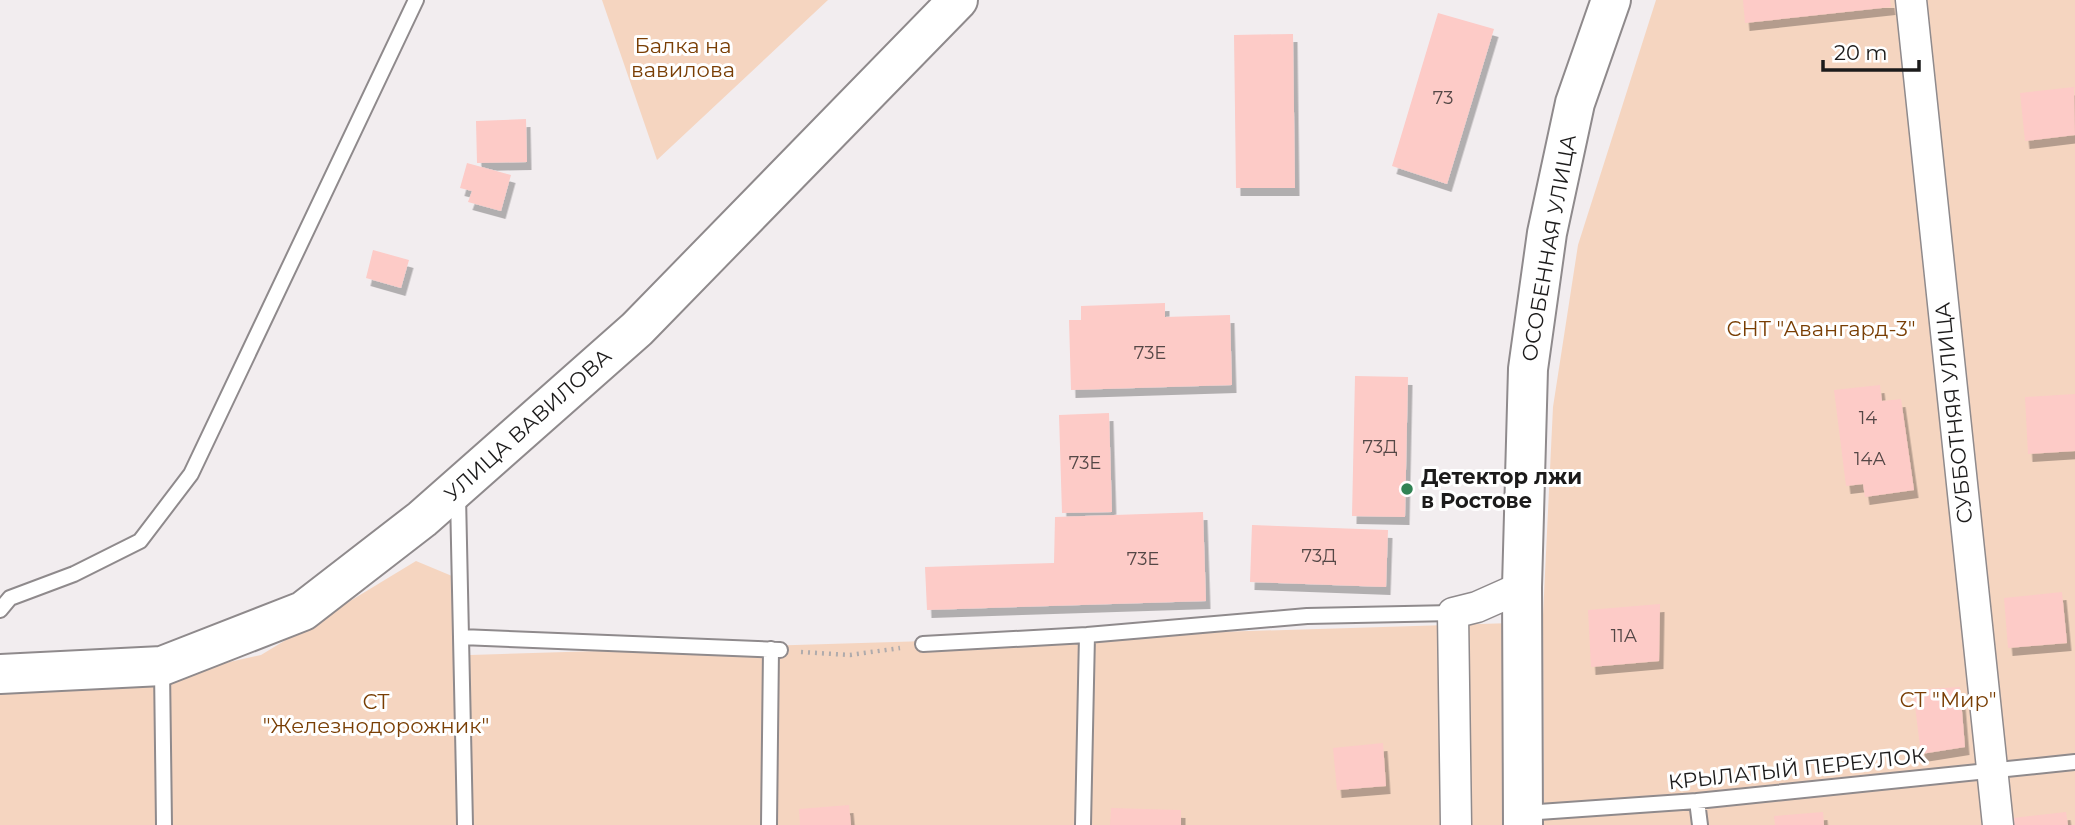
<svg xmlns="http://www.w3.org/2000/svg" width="2075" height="825" font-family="Montserrat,sans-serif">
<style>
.green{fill:#f5d5c0}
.building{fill:#fdcbc7;filter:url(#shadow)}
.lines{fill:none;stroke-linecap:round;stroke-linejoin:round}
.lane-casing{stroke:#8f8a8c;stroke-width:18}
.street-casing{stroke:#8f8a8c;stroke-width:33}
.secondary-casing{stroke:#8f8a8c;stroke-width:42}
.primary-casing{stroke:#8f8a8c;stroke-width:42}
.path{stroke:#afabac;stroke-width:4.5;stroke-dasharray:2 5;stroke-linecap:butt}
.lane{stroke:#fff;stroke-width:14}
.street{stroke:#fff;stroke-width:30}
.secondary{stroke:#fff;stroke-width:38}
.primary{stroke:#fff;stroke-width:38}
.poi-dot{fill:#318354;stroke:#fff;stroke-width:2.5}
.labels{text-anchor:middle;stroke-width:6;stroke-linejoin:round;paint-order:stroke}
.number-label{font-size:18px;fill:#544746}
.park-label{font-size:21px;fill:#793e04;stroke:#fff}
.street-label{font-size:21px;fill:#1c1b1b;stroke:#fff}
.poi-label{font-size:21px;font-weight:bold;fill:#1c1b1b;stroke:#fff;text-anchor:start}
</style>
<defs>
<filter id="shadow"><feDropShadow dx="4.5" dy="8" stdDeviation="0" flood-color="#0004"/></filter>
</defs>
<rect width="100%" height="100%" fill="#f2edef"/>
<path class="green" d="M602 0H828L657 160Z
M1656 0H2075V825H1544L1543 615 1553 407 1578 245Z
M416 561 464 581 470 655 1512 623 1513 825H0V686L167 676 261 655Z"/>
<path class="building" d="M1743 0H1890L1891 7 1745 23Z
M1438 13 1494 29 1447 184 1392 166Z
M1293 34 1295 188H1236L1234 35Z
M2074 87 2075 135 2025 141 2020 93Z
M526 119 527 162 477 163 476 121Z
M467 163 511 175 501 211 468 202 472 191 460 188Z
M373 250 409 260 401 288 366 278Z
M1165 303V317L1230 315 1232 385 1071 390 1069 320H1081V306Z
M1355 376 1408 377 1405 517 1352 516Z
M1880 385 1882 401 1901 399 1914 490 1865 497 1863 484 1846 486 1834 390Z
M2075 394V451L2028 454 2025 397Z
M1109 413 1112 512 1062 513 1059 415Z
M1203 512 1206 601 927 610 925 567 1054 563 1055 517Z
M1252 525 1388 530 1386 587 1250 582Z
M2062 592 2067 643 2008 648 2004 598Z
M1660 604 1659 661 1591 667 1588 610Z
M1960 687 1965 747 1921 754 1913 690Z
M1383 743 1386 786 1337 790 1333 748Z
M849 805 851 825H800L799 809Z
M1111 808 1181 810V825H1110Z
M1823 812 1824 825H1775L1774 816Z
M2066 812 2068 825H2014L2013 818Z"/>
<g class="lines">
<g class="lane-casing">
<path id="lane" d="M458 496 465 825
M0 610 10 598 74 574 140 541 191 474 416 0
M461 637 780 650
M923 644 1087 635 1307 616 1453 613
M162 669 164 825
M1697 801 1700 825
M1524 813 1697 801 2075 762
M769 825 771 649
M1083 825 1087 635"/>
</g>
<g class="street-casing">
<path id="street" d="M1911 0 1998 825
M1456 825 1453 613 1477 607 1522 587"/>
</g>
<g class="secondary-casing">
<path id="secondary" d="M0 674 162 666 303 611 422 519 637 329 958 0"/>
</g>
<g class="primary-casing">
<path id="primary" d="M1523 825 1522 587 1528 369 1547 233 1575 103 1611 0"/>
</g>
<path class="path" d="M801 652 850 655 900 648"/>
<use href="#lane" class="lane"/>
<use href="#street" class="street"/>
<use href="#secondary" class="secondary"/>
<use href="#primary" class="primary"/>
</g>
<circle class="poi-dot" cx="1407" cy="489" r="7"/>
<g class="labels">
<g class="number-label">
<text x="1443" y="104">73</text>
<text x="1150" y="359">73Е</text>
<text x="1868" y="424">14</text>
<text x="1380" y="453">73Д</text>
<text x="1870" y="465">14А</text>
<text x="1085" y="469">73Е</text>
<text x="1319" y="562">73Д</text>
<text x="1143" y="565">73Е</text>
<text x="1624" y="642">11А</text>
</g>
<g class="park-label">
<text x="683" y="53">Балка на<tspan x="683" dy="24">вавилова</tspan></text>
<text x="1821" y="336">СНТ "Авангард-3"</text>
<text x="1948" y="707">СТ "Мир"</text>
<text x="376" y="709">СТ<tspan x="376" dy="24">"Железнодорожник"</tspan></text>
</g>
<g class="street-label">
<text transform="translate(1549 248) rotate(-80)" y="7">ОСОБЕННАЯ УЛИЦА</text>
<text transform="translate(1954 413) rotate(-96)" y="7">СУББОТНЯЯ УЛИЦА</text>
<text transform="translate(528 425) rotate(-42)" y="7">УЛИЦА ВАВИЛОВА</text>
<text transform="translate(1797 769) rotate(-6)" y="7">КРЫЛАТЫЙ ПЕРЕУЛОК</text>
</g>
<g class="poi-label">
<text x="1421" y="484">Детектор лжи<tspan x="1421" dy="24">в Ростове</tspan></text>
</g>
</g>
<path d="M1823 60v10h96v-10" fill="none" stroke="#1c1b1b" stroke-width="3.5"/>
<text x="1834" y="60" font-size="21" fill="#1c1b1b" stroke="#ffffff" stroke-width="5" paint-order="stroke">20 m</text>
</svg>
